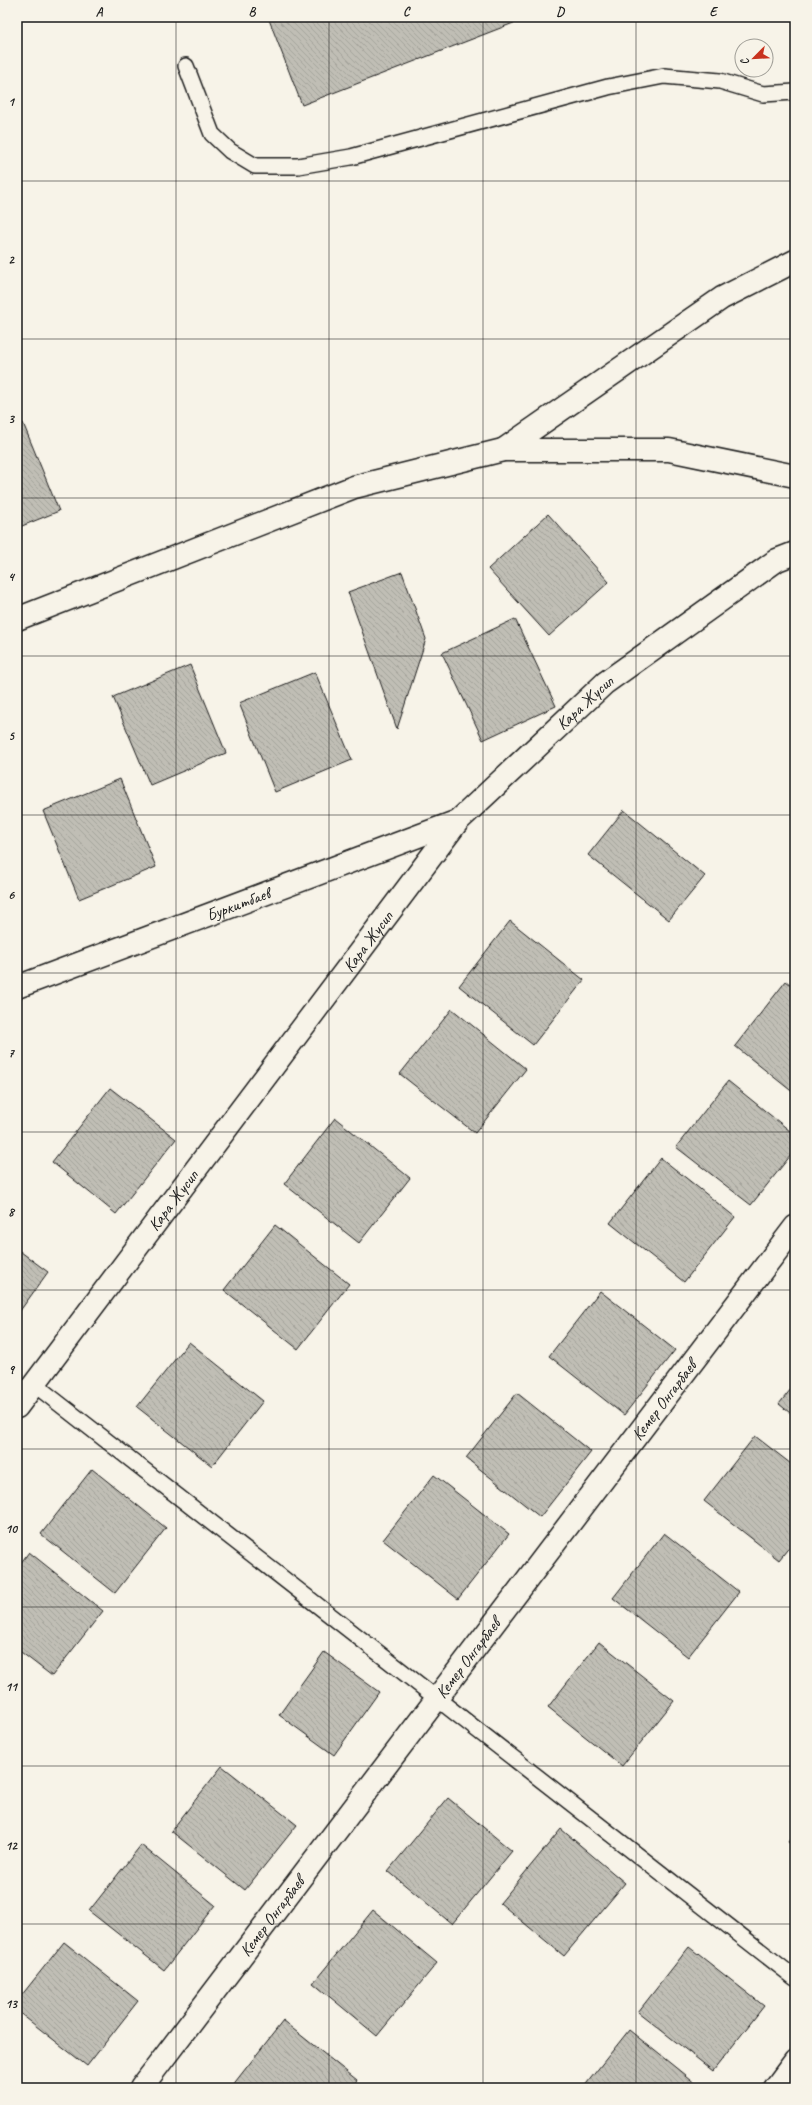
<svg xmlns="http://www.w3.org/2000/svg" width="812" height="2105" font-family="Caveat,sans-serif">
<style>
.building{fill:url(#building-back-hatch);stroke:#1c1c1c}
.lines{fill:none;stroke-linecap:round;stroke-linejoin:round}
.lane-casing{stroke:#1c1c1c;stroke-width:18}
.street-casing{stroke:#1c1c1c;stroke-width:25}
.lane{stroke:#f7f3e8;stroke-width:15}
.street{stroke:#f7f3e8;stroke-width:22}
.grid{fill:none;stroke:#1c1c1c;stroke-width:1;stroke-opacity:0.55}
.labels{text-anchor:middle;stroke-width:3;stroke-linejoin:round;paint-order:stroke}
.street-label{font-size:17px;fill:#1c1c1c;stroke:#f7f3e8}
.neatline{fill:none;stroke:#1c1c1c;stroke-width:1.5}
.grid-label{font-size:13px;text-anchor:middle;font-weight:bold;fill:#1c1c1c}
</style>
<defs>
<pattern id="building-back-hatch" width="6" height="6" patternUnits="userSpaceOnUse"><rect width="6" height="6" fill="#c0beb5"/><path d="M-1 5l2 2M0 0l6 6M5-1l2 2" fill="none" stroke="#a4a39b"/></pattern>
</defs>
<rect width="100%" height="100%" fill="#f7f3e8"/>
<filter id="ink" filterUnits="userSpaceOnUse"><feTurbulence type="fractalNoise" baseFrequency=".025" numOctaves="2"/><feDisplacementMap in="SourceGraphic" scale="8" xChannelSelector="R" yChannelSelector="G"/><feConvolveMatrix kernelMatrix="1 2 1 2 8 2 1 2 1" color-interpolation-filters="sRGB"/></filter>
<g filter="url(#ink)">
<path class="building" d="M268 17H529L302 105Z
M23 423 59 511 17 528V426Z
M548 514 609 582 549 636 488 569Z
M402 572 426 639 397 729 348 592Z
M515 619 556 706 483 740 442 653Z
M190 665 226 753 150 785 113 697Z
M315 672 352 760 275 792 239 703Z
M120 779 156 867 79 899 43 811Z
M624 810 705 876 669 920 588 855Z
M510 921 584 980 533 1045 459 986Z
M786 981 795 988V1094L735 1046Z
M452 1009 526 1069 475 1133 400 1074Z
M728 1081 795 1135V1150L751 1205 676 1147Z
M110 1088 176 1139 116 1214 52 1162Z
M335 1118 410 1178 359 1243 284 1184Z
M661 1158 735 1217 684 1282 610 1223Z
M275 1225 349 1284 298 1349 224 1290Z
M17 1249 48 1272 17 1315Z
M600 1291 675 1350 624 1415 549 1356Z
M189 1342 263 1401 212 1466 137 1407Z
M795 1384V1417L779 1404Z
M517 1393 591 1452 540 1517 466 1458Z
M755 1436 795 1467V1540L779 1560 704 1501Z
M92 1469 166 1528 115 1593 41 1534Z
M434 1475 509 1534 458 1599 383 1540Z
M664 1533 739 1592 688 1657 613 1598Z
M29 1552 103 1611 52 1676 17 1649V1568Z
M599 1642 674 1701 622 1766 548 1707Z
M324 1652 379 1692 334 1755 279 1715Z
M222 1766 297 1825 245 1890 171 1831Z
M448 1798 512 1851 452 1924 388 1871Z
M561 1829 625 1883 564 1956 500 1903Z
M795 1833V1847L788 1842Z
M141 1845 215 1905 164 1970 89 1911Z
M373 1910 437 1963 377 2036 313 1983Z
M64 1942 138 2001 87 2066 17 2011V2001Z
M689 1947 764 2006 713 2071 638 2012Z
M283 2021 357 2080 351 2088H234L232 2086Z
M629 2030 701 2088H583Z"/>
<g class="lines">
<g class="lane-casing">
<path id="lane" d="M186 66 212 134 230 151 255 166H298L351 157 608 87 664 76 720 81 763 94 795 92
M34 1384 795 1978"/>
</g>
<g class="street-casing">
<g id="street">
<path d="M503 450 722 298 795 261"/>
<path d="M17 619 354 487 503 450H669L795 476"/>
<path id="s1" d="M17 987 458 821"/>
<path id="s2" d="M17 1407 458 821 605 683 777 560 795 553"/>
<path id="s3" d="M141 2088 795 1227"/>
<path d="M775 2088 795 2061"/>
</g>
</g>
<use href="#lane" class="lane"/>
<use href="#street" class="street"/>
</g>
</g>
<path class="grid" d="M176 17V2088M329 17V2088M483 17V2088M636 17V2088M17 181H795M17 339H795M17 498H795M17 656H795M17 815H795M17 973H795M17 1132H795M17 1290H795M17 1449H795M17 1607H795M17 1766H795M17 1924H795"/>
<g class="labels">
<g class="street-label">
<text dy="6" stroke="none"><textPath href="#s2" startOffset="907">Кара Жусип</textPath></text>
<text dy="6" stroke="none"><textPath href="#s1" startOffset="236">Буркитбаев</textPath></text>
<text dy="6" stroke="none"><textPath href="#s2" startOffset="583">Кара Жусип</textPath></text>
<text dy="6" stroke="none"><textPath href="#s2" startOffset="259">Кара Жусип</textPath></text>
<text dy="6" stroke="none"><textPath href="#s3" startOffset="864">Кемер Онгарбаев</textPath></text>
<text dy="6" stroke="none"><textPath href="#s3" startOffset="540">Кемер Онгарбаев</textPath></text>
<text dy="6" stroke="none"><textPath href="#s3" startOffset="216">Кемер Онгарбаев</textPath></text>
</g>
</g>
<rect width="812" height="2105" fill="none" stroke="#f7f3e8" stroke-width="44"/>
<g transform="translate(754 58) rotate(246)"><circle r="19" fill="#f7f3e8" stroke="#9f9d96"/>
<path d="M0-3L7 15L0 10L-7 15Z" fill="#c8321e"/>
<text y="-6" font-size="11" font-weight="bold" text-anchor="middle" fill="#1c1c1c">С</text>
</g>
<rect x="22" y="22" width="768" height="2061" class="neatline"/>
<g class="grid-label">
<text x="99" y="16">A</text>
<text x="252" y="16">B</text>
<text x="406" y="16">C</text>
<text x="560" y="16">D</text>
<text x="713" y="16">E</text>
<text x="11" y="106">1</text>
<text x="11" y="264">2</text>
<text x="11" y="423">3</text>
<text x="11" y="581">4</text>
<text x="11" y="740">5</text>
<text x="11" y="899">6</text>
<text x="11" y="1057">7</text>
<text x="11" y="1216">8</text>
<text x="11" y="1374">9</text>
<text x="11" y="1533">10</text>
<text x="11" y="1691">11</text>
<text x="11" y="1850">12</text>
<text x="11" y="2008">13</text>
</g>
</svg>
